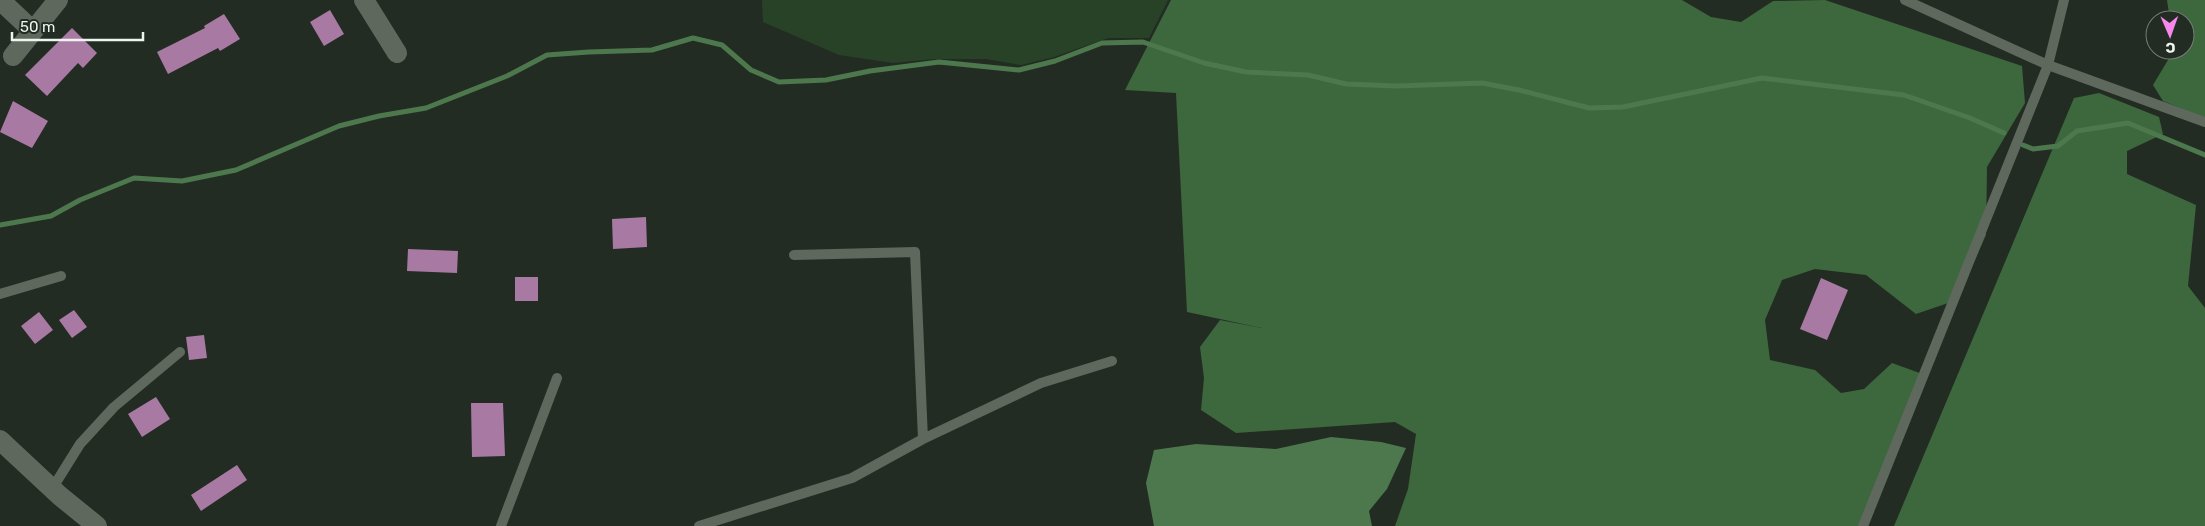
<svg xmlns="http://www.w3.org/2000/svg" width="2205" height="526" font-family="Rubik,sans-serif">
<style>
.green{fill:#284228}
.forest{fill:#3d673d}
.water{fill:#4d784d}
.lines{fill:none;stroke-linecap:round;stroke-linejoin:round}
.stream{stroke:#4d784d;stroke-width:5}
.building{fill:#a879a3}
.lane{stroke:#5e685d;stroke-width:10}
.street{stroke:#5e685d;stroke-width:20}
</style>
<rect width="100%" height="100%" fill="#232c23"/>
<path class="green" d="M762 0H1168L1149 38H1108L1054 57 1021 65 986 59H934L893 63 839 55 763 22Z"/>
<path class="forest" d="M1171 0H1682L1711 17 1741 22 1773 1 1825 0 2022 66 2025 103 1987 167 1986 235 1957 300 1916 314 1866 275 1815 269 1782 280 1765 320 1770 360 1815 370 1841 393 1864 389 1892 363 1928 376 1868 526H1395L1408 489 1416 434 1395 422 1236 433 1201 410 1204 378 1200 347 1220 320 1262 328 1187 312 1176 93 1125 90Z
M2167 0H2205V118L2163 101 2153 85 2174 50H2185V20H2170Z
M2099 93 2159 117 2163 134 2127 151V174L2196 205 2188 286 2205 308V526H1894L2074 98Z"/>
<path class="water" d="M1331 437 1381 442 1406 448 1387 489 1369 511 1372 526H1154L1146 483 1154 450 1196 444 1276 449Z"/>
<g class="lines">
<path class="stream" d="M2023 145 2033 149 2058 146 2077 131 2128 123 2205 155
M0 225 51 216 80 200 134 178 182 181 236 170 339 126 379 116 426 108 507 76 547 55 589 52 652 50 693 38 722 45 751 70 779 82 826 80 870 71 939 62 1019 70 1055 61 1102 43 1143 42 1204 63 1246 72 1308 75 1346 84 1397 86 1482 83 1519 90 1589 108 1623 107 1762 78 1904 95 1970 118 2004 133"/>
</g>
<path class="building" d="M330 10 344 34 324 46 310 22Z
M224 14 240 39 220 51 218 48 168 74 157 52 205 28 204 26Z
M72 28 97 53 83 68 78 63 47 96 25 75Z
M13 101 48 121 32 148 0 132Z
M646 217 647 247 613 249 612 219Z
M408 249 458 251 457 273 407 271Z
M515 277H538V301H515Z
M1821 278 1848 290 1827 340 1800 329Z
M74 310 87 327 72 338 59 320Z
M39 312 53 330 35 344 21 326Z
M204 335 207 358 189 360 186 337Z
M156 397 170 419 142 437 128 414Z
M471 403H503L505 456 472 457Z
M237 465 247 480 201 511 191 495Z"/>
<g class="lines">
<path class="lane" d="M1905 0 2048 65 2205 122
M794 255 915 252 923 439
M0 294 61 276
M52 489 80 444 114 407 180 352
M501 526 557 378
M699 526 852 478 923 439 1041 383 1112 361
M1863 526 2048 65 2064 0"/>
<path class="street" d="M0 0 33 31
M364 0 397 53
M13 56 58 0
M0 440 60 496 97 526"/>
</g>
<g transform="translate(2170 35) rotate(178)"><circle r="24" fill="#232c23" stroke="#757c74"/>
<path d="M0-4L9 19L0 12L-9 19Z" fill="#f688ed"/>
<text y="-8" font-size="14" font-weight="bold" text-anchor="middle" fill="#eff5ee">С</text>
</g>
<path d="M12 32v8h131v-8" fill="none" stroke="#eff5ee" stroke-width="2.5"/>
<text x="20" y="32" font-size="15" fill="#eff5ee" stroke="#232c23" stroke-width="4" paint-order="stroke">50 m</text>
</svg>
